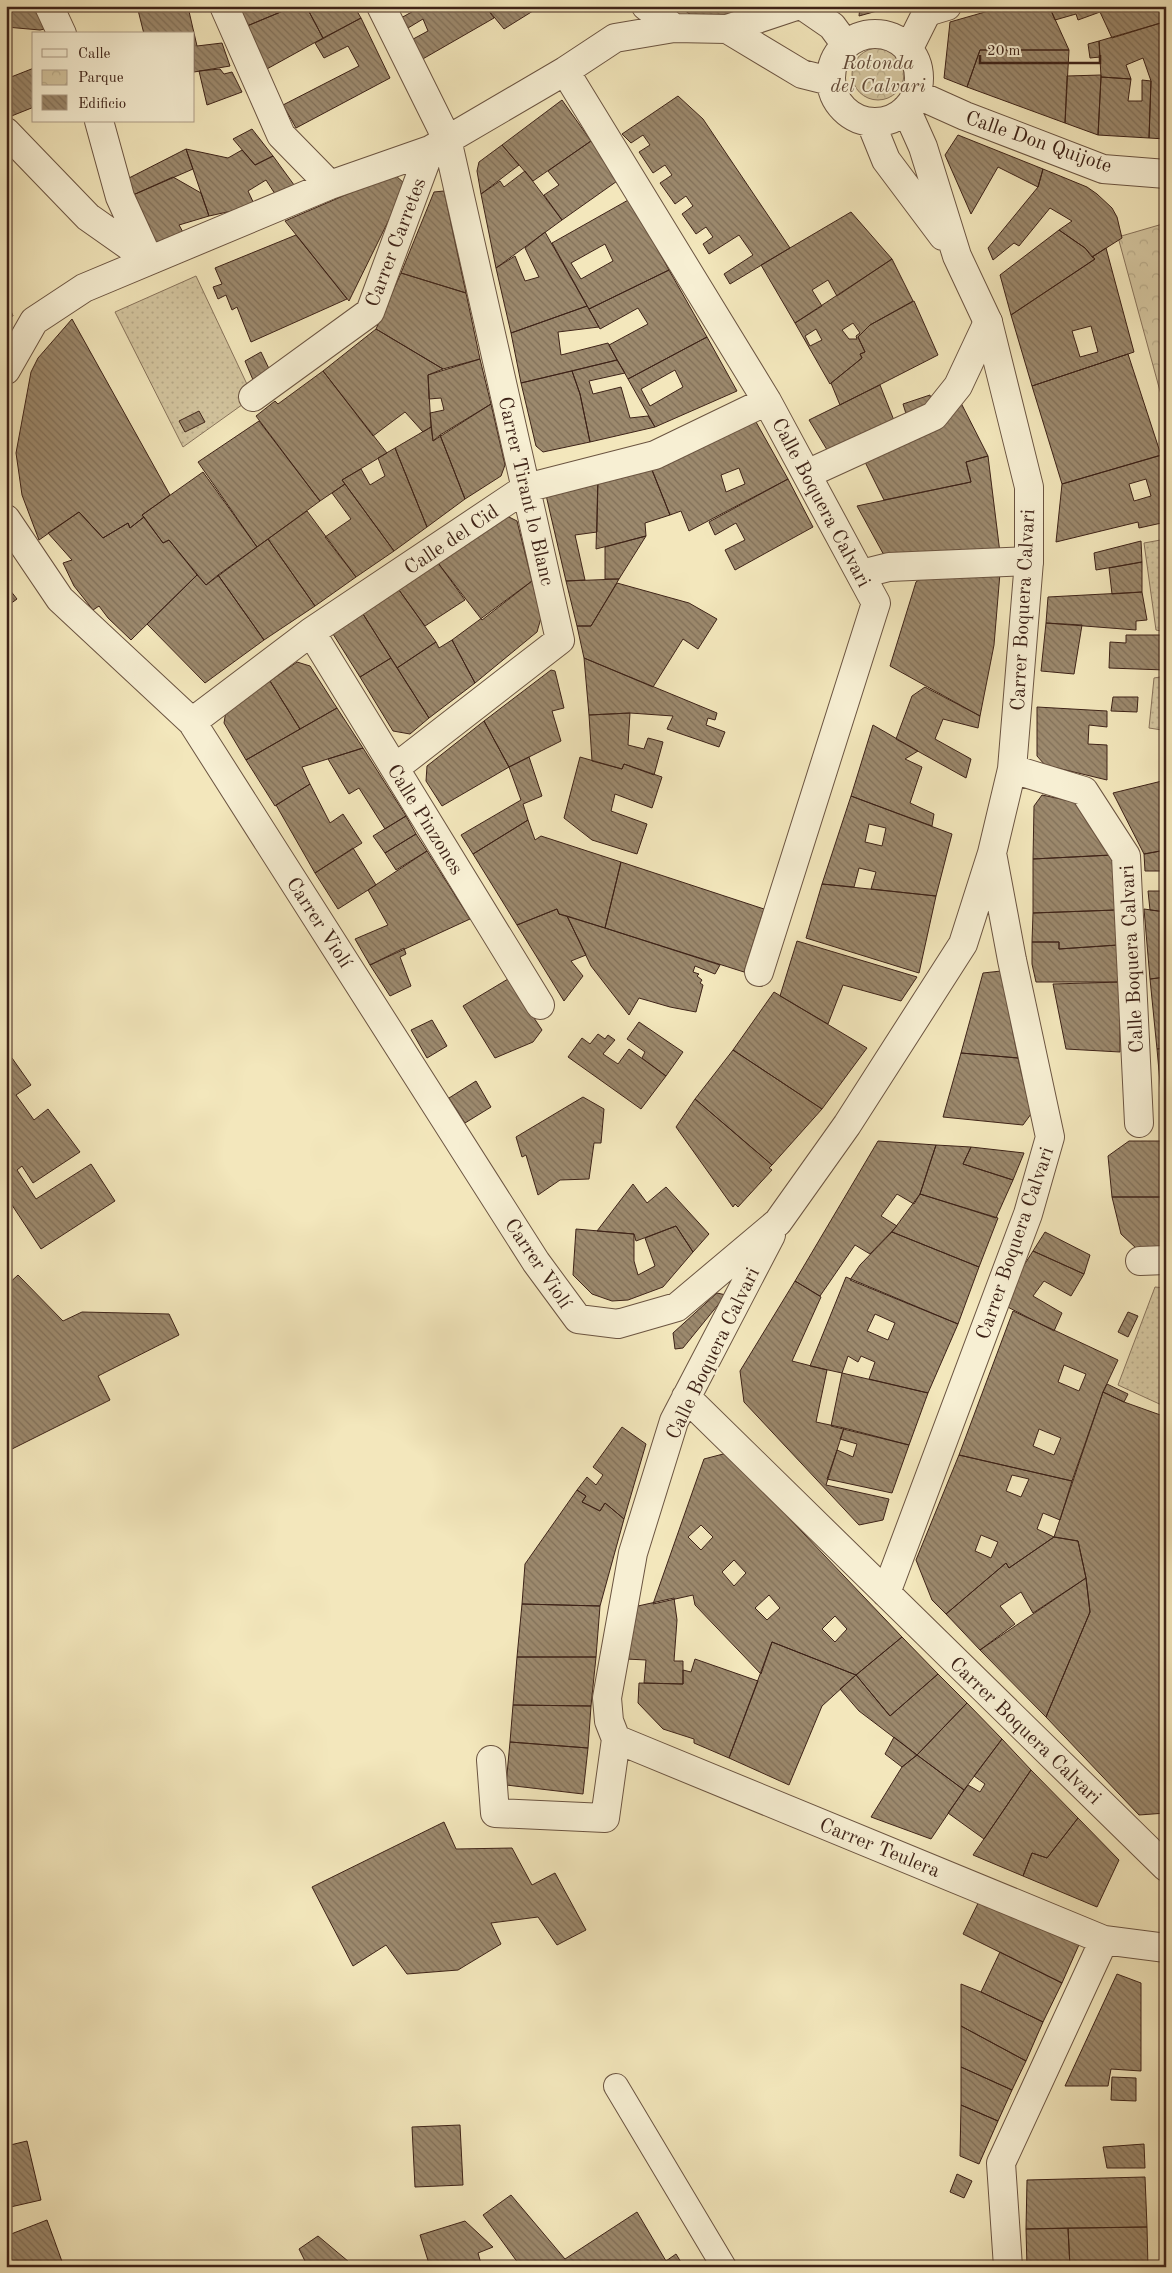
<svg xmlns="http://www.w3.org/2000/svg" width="1172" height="2273" font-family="'Old Standard TT',serif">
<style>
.grass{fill:url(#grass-dots);stroke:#89745c}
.park{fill:url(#park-crowns);stroke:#89745c}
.building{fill:url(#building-back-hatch);stroke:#3e2318;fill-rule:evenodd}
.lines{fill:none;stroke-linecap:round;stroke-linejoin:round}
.service-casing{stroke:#6b5441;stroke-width:26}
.pedestrian-casing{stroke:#6b5441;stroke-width:30}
.minor-casing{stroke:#6b5441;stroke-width:30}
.service{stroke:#f7efd3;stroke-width:24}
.pedestrian{stroke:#f7efd3;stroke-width:28}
.minor{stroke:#f7efd3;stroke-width:28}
.labels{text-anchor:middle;stroke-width:4;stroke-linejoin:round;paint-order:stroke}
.park-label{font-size:20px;font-style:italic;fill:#644c3a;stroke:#f7efd3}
.street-label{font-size:20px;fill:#3e2318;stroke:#f7efd3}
</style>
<defs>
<pattern id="grass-dots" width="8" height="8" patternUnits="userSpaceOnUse" patternTransform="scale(1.25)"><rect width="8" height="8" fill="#d4c6a0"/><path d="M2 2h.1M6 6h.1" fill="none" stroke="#b7aa89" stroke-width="1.8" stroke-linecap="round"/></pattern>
<pattern id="park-crowns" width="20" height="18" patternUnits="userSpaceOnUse" patternTransform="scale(1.25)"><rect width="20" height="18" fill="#d4c6a0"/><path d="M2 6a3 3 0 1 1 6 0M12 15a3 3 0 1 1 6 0" fill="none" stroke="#b7aa89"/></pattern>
<pattern id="building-back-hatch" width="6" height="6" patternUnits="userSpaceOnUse" patternTransform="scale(1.25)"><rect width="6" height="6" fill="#9c896d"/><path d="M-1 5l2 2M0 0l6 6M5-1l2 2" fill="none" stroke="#817059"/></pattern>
</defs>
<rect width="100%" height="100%" fill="#f3e7bc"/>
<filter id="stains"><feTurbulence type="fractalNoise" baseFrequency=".004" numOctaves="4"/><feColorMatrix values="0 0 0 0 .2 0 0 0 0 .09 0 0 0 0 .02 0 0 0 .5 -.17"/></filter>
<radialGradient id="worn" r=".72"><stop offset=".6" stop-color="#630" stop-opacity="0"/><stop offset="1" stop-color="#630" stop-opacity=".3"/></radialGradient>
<path class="grass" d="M196 276 253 397 183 447 115 312Z
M1166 539V632L1156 630 1144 543Z
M1166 676V745L1162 730 1149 728 1154 678Z
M1155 1287 1166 1288V1407L1118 1385Z"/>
<path class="park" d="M852 74a26 26 0 1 1 52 0a26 26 0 1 1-52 0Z
M1166 223V413L1118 237Z"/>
<path class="building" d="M6 6H41L49 28 40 30 6 27Z
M67 6H93L69 11Z
M137 6 188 7 197 46 222 43 230 66 194 72V34H144Z
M238 6H295L247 26Z
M295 6H306L323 38 265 70 247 26Z
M306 6H354L361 18 323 38Z
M415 6H485L494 18 414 64 404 44 428 31 423 19 398 34 401 18 417 9Z
M485 6H541L504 29Z
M678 6H742L718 23 694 17Z
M860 6H895L859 16Z
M1006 6H1049L1069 50H980L967 87 944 78 950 22Z
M1049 6H1157L1164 22 1112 38 1100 12 1078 20 1076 14 1055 20Z
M361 18 390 78 296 128 283 105 359 66 348 46 324 58 315 43Z
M1164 22 1166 27V139L1149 138 1151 81 1143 58 1126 65 1131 79 1101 77 1099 41Z
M1099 41 1100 57 1090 58 1088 44Z
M980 50H1069L1065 123 967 87Z
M34 68V107L9 117 6 109V79Z
M220 69 224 74 232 72 242 92 207 105 199 71Z
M1101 75V77L1098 135 1065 123 1067 76Z
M1101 77 1131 79 1128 101H1142V80L1151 81 1149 138 1098 135Z
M678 96 703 119 790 248 730 284 724 274 753 255 739 235 709 254 703 244 713 237 706 227 696 234 682 214 693 206 686 196 675 204 660 183 672 175 665 165 653 173 639 152 650 145 643 135 631 143 622 134Z
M562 100 591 141 533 181 502 145Z
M252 129 273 156 255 165 233 139Z
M958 135 1043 169 1038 187 998 167 971 214 945 155Z
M591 141 620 179 562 220 544 195 559 185 548 171Z
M502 145 519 165 481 194 477 171 479 162Z
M186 149 193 169 133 195 129 178Z
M186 149 228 158 242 150 255 165 273 156 297 189 277 197 266 180 248 191 255 206 209 216Z
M1043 169 1087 187 1097 194 1112 208 1117 217 1122 238 1092 257 1085 248 1059 230 1072 221 1050 208 1019 246 1014 243 993 260 988 248 1038 187Z
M525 171 562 220 496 268 481 194 500 181 504 187Z
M394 174 406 185 349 301 285 221Z
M173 177 201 193 209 216 179 225 184 234 152 244 133 195Z
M444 191 466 293 401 273 434 192Z
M630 199 669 270 589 309 552 243ZM605 244 613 261 581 279 571 263Z
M851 212 892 259 837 296 828 280 812 290 822 306 795 323 761 265Z
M1059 230 1085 248 1095 259 1011 315 1000 275Z
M545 232 587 306 511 333 496 268 515 256 525 281 539 277 525 248Z
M296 235 347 299 251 342 237 307 232 310 226 295 218 299 213 287 222 284 215 268Z
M1106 248 1134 352 1032 386 1011 315 1095 259 1092 257ZM1091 326 1098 352 1080 357 1072 331Z
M892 259 913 301 870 325 858 337 865 352 860 354 862 358 830 384 795 323ZM853 323 860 333 856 336 857 339H849L842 330ZM816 329 822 340 810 346 805 336Z
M669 270 707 337 628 379 609 345 648 324 638 308 600 329 589 309Z
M401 273 466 293 480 359 443 369 376 329Z
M6 298 13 316 6 319Z
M914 301 938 355 840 405 831 383 862 358 860 354 865 352 858 337 870 325Z
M587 306 599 327 558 332 561 355 608 343 617 360 521 383 511 333Z
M72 319 170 495 142 515 144 517 130 528 128 523 103 538 79 512 39 540 22 495 16 453 31 372 38 358Z
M376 329 443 369 428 375 431 427 423 432 405 412 373 436 323 371Z
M707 337 737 391 655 427 628 379ZM675 370 683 387 650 406 641 389Z
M261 352 273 377 256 387 245 361Z
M1128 354 1161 455 1062 484 1032 386Z
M480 359 491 404 433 441 430 413 444 410 441 398 429 399 428 375Z
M617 360 625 373 589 381 593 394 621 387 630 418 648 416 655 427 590 442 580 394 572 371Z
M323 371 387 453 342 480 345 484 320 501 256 416 275 401 278 404Z
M572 371 580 394 590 442 543 452 536 446 521 383Z
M880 385 895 423 829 453 809 420Z
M930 395 933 408 907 417 903 404Z
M959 399 988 456 966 462 971 482 884 500 864 460Z
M491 404 505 465 501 476 465 499 440 435Z
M199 411 205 422 185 432 179 421Z
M259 421 320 501 257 547 198 462Z
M756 422 788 479 689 531 681 511 670 515 650 465ZM739 468 745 484 726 492 721 475Z
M431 427 433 441 440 435 465 499 427 527 395 448Z
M395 448 427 527 394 551 342 480 361 469 370 485 385 476 378 458Z
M1162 455 1166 468V522L1139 528 1138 522 1056 542 1062 484ZM1146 479 1151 496 1134 501 1129 484Z
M988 456 1000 553 885 557 857 506 971 482 966 462Z
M650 465 670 515 645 523 646 536 596 549 598 476Z
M203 472 257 547 206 585 169 540 163 543 142 515Z
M598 476 597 532 575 535 585 580 566 581 546 495Z
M788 479 813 527 735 570 725 550 745 540 736 523 715 535 709 522Z
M345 484 394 551 356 577 325 537 351 519 332 493Z
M307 511 356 577 315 606 268 539Z
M79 512 103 538 128 523 130 528 144 517 163 543 169 540 197 575 131 640 108 618 99 606 93 610 74 586 63 563 72 560 48 533Z
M507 516 517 521 532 581 482 620 438 563Z
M646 536 619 579H605V547Z
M268 539 315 606 264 640 218 575Z
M1141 541 1142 562 1096 570 1094 553Z
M1142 562V592L1112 594 1109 568Z
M438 563 465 600 425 626 399 590Z
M928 573H1000L994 645 980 716 890 666 916 582Z
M197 575 206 585 218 575 264 640 205 683 147 624Z
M619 579 591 626H577L566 581Z
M532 581 541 618 537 632 475 683 452 640Z
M617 583 689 603 717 619 698 649 683 639 653 687 584 658 577 626H591Z
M6 585 17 599 6 607Z
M399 590 436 642 397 668 363 614Z
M1142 592 1147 620 1136 621V630L1046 623 1048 597Z
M363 614 391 658 360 677 333 634Z
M1046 623 1082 625 1074 674 1041 671Z
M1126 635H1164L1165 670 1109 668 1110 642 1126 643Z
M452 640 475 683 429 718 397 668 436 642 439 648Z
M391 658 429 718 410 734 393 731 360 677Z
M584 658 717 713 715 720 708 718 706 725 725 732 719 747 667 729 673 716 630 713 589 715Z
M297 662 310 666 337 708 300 729 270 681Z
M551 670 555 671 564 708 552 711 561 741 509 767 484 721Z
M270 681 300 729 246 760 224 723 226 711Z
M925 687 980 716 978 728 943 719 935 739 971 759 966 778 896 739 912 696Z
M1113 697H1138L1137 712 1111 711Z
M1037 707 1107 711V727L1089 725 1088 744 1107 745V780L1045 765 1037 756Z
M337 708 363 748 302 767 310 784 275 806 246 760Z
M630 713 628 745 644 749 648 738 663 742 654 775 624 764 622 769 592 761 589 715Z
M484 721 509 767 442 806 426 781 427 766Z
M873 725 918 751 905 759 922 767 910 803 934 814 932 826 851 796Z
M363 748 406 816 385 829 359 788 349 794 328 759Z
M529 757 542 796 523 804 528 820 473 854 461 835 521 800 509 767Z
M580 757 622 769 624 764 662 777 652 808 615 794 611 811 647 824 637 854 592 840 564 818Z
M1166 780V850L1144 854 1113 793Z
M310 784 330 823 343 814 362 843 315 873 276 805Z
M1042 795 1084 804 1112 855 1033 859 1034 806Z
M851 796 952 834 936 896 871 889 876 872 859 868 854 887 822 884ZM869 824 886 828 882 846 865 842Z
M406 816 416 834 385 853 373 836Z
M528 820 535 840 541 836 621 862 605 928 559 914 557 909 517 925 473 854Z
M416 834 427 851 396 870 385 853Z
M353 848 376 885 338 909 315 873Z
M1166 850V871H1145L1144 854Z
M427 851 470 919 370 965 355 939 388 925 368 890Z
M1112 855 1116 910 1033 913V859Z
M621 862 764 909 744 972 605 928Z
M822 884 936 896 919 973 806 938Z
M1148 891H1166V912L1150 910Z
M557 909 559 914 567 916 586 955 571 961 583 976 564 1001 517 925Z
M1144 909 1166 912V977L1150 979Z
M1116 910 1118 945 1059 949V942H1032L1033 913Z
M567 916 605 928 720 965 715 974 695 966 693 972 699 974 697 976 702 980 700 983 703 985 696 1012 670 1007 639 998 629 1015 591 966Z
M797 941 917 977 901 1001 843 985 828 1024 780 996Z
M1032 942H1059V949L1118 945 1120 982H1036L1032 964Z
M404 948 406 954 400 957 411 986 390 996 370 965Z
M1001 971 1018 1058 961 1053 983 973Z
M1166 977V1048L1157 1049 1150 979Z
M508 979 542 1030 533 1042 495 1058 463 1006Z
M1120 982V1052L1066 1049 1053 984Z
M774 992 867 1048 822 1109 733 1050Z
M432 1020 447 1046 427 1058 411 1030Z
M639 1022 683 1052 666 1076 642 1058 645 1052 627 1039Z
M598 1034 605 1039 608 1035 615 1040 603 1054 618 1064 629 1049 666 1076 641 1109 568 1057 582 1038 590 1044Z
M1166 1048V1116H1163L1157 1049Z
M733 1050 822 1109 772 1165 695 1099Z
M961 1053 1018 1058 1031 1114 1023 1125 943 1117Z
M12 1058 31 1085 16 1095 34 1120 48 1109 80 1152 33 1183 22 1166 17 1170 36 1199 91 1164 115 1201 41 1249 6 1196V1062Z
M476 1081 491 1107 465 1123 449 1098Z
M583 1097 604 1109 601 1143H594L589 1179 560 1180 538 1195 526 1155 522 1157 516 1137Z
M695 1099 772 1165 769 1168 772 1170 738 1207 735 1204 733 1207 676 1127Z
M878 1141 936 1145 920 1194 914 1204 897 1194 881 1216 897 1226 870 1254 855 1245 820 1296 795 1281Z
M1129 1141H1166V1197H1112L1108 1156Z
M936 1145 971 1147 963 1164 1013 1180 996 1218 920 1194Z
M971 1147 1024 1153 1013 1180 963 1164Z
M633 1184 647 1203 666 1187 709 1234 693 1252 676 1226 636 1241 634 1234 597 1231Z
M920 1194 998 1218 979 1267 892 1232Z
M1112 1197H1166V1250L1137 1249 1121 1234Z
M676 1226 693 1252 663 1287 628 1300 612 1301 592 1294 573 1275 576 1229 634 1234V1261L638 1275 655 1266 645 1238Z
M892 1232 979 1267 958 1324 850 1280 860 1265Z
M1045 1232 1090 1255 1084 1274 1033 1251Z
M1033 1251 1084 1274 1071 1296 1044 1281 1033 1296 1062 1313 1054 1331 1000 1303Z
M18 1275 63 1321 82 1312 169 1314 179 1335 98 1376 110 1400 6 1452V1286Z
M846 1277 958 1324 928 1393 869 1379 875 1362 861 1356 858 1362 848 1356 842 1373 810 1366ZM875 1314 895 1323 888 1340 867 1331Z
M795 1281 821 1297 792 1361 827 1370 816 1422 844 1428 826 1485 889 1499 883 1520 859 1525 744 1402 740 1371Z
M717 1293 726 1295 683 1348 675 1349 673 1333Z
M1013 1311 1118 1360 1103 1392 1072 1481 959 1455ZM1064 1365 1086 1374 1079 1391 1058 1382ZM1039 1429 1061 1438 1054 1455 1033 1446Z
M1128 1312 1138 1316 1128 1337 1118 1332Z
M842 1373 928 1393 909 1445 831 1426Z
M1107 1384 1128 1394 1124 1402 1103 1392Z
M1103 1392 1124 1402 1166 1417V1813L1139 1815 1046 1717 1090 1612 1086 1578 1078 1541 1054 1537Z
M622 1427 646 1444 624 1519 605 1503 600 1511 582 1502 586 1496 577 1490 587 1477 596 1485 603 1475 593 1467Z
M844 1428 909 1445 892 1493 827 1479 837 1450 853 1457 857 1444 840 1439Z
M727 1453 902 1637 856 1675 772 1642 761 1674 695 1605 693 1595 653 1604 704 1459ZM701 1525 713 1537 701 1550 688 1537ZM734 1560 746 1573 734 1586 722 1572ZM769 1595 780 1608 767 1620 755 1608ZM835 1616 847 1629 835 1642 822 1629Z
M959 1455 1072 1481 1060 1520 1043 1513 1037 1529 1054 1537 1009 1568 1006 1563 946 1614 932 1600 916 1560ZM1012 1475 1029 1479 1021 1497 1006 1491ZM981 1535 998 1542 991 1558 975 1551Z
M577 1490 586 1496 582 1502 600 1511 605 1503 624 1519 600 1606 522 1604 525 1564Z
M1054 1537 1078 1541 1086 1578 1033 1613 1021 1592 1000 1606 1015 1624 980 1650 946 1614 1006 1563 1009 1568Z
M1086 1578 1090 1612 1046 1717 980 1650Z
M674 1598 677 1620 674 1661H683V1684L644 1683 646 1660 626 1659 629 1608Z
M522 1604 600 1606 596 1657H517Z
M902 1637 938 1674 890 1716 856 1675Z
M772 1642 856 1675 822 1706 789 1785 729 1758Z
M517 1657H596L591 1706 513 1705Z
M695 1659 758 1681 729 1758 694 1743V1739L663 1729 638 1703 639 1683 683 1684V1670L691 1672Z
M938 1674 967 1703 917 1755 859 1711 840 1689 856 1675 890 1716Z
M967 1703 1002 1739 964 1790 917 1755Z
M513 1705 591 1706 588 1748 510 1742Z
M894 1737 917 1755 902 1767 885 1754Z
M1002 1739 1031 1770 984 1839 948 1813 968 1785 980 1792 985 1784 974 1776Z
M510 1742 588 1748 583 1794 506 1785Z
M917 1755 964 1790 931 1839 871 1817 902 1767Z
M1031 1770 1078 1818 1047 1858 1032 1853 1023 1876 973 1855Z
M1078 1818 1119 1860 1097 1907 1023 1876 1032 1853 1047 1858Z
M444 1822 456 1849 512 1848 532 1885 555 1873 586 1930 557 1945 538 1917 491 1923 501 1944 458 1970 407 1974 386 1945 353 1966 312 1887Z
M984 1891 1082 1938 1062 1983 963 1934Z
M1000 1952 1062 1983 1043 2022 981 1992Z
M1117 1974 1141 1983V2071L1111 2069 1108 2086H1065Z
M961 1984 981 1992 1043 2022 1026 2061 961 2026Z
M961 2026 1026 2061 1012 2090 961 2067Z
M961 2067 1012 2090 998 2121 961 2105Z
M1112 2077 1136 2078V2101L1111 2100Z
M961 2105 998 2121 979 2164 960 2156Z
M460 2125 463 2185 415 2187 412 2127Z
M27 2141 41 2200 6 2208V2146Z
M1144 2144 1145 2168H1107L1103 2147Z
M957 2174 972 2181 964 2198 950 2192Z
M1145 2177 1147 2227 1026 2229 1027 2180Z
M511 2195 565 2259 637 2212 666 2261 676 2254 684 2267H521L483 2215Z
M47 2220 64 2267H6V2236Z
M465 2221 493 2247 478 2253 482 2267H430L420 2235Z
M1147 2227 1148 2267H1070L1068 2228Z
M1068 2228 1070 2267H1027L1026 2229Z
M318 2236 355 2267H308L299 2249Z"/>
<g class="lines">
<g class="service-casing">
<path id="service" d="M616 2086 724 2267"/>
</g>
<g class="pedestrian-casing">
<path id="pedestrian" d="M927 12 947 6
M807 474 934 416 958 386 988 322
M861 574 889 567 1029 561
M1140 1261 1166 1260"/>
</g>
<g class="minor-casing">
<path id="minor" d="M49 6 62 34
M224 6 281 135 330 185
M381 6 447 139 560 640 395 768
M646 6 674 28
M803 6 832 26 846 45
M727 29 802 74 830 81
M831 78a44 44 0 1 1 88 0a44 44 0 1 1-88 0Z
M908 50 927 12 928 6
M565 71 767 401 876 603 759 972
M916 94 965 116 1103 169 1166 174
M99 121 120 197 148 258
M871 123 886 160 943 236
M6 132 88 217 149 260
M6 370 34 321 84 288 330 185 430 150 565 71 615 38 674 28 727 29 796 6
M253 397 370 312 430 150
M6 519 60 599 192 722 536 1262 578 1319 618 1324 677 1307 778 1222 847 1125 963 944 992 853
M311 632 540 1005
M192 722 311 632 526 488 655 455 767 401
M1012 769 1084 791 1126 856 1139 1123
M771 1235 674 1421 633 1553 607 1698 609 1721 616 1739 1104 1940 1166 1948
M686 1397 1166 1867
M886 1593 1028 1214 1050 1137 1012 960 992 853 1012 769 1029 561V487L988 322 957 256 923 147 906 109
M491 1760 495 1813 605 1818 616 1739
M1008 2267 1001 2163 1104 1940"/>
</g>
<use href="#service" class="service"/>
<use href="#pedestrian" class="pedestrian"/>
<use href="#minor" class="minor"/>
</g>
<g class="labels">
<g class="park-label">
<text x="878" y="69">Rotonda<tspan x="878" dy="23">del Calvari</tspan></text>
</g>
<g class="street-label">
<text transform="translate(1039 141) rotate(19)" y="7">Calle Don Quijote</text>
<text transform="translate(395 242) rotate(-69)" y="7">Carrer Carretes</text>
<text transform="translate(527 491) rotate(77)" y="7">Carrer Tirant lo Blanc</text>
<text transform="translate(822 502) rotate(62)" y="7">Calle Boquera Calvari</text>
<text transform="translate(451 539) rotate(-34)" y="7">Calle del Cid</text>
<text transform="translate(1022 610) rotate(-87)" y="7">Carrer Boquera Calvari</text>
<text transform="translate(426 819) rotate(58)" y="7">Calle Pinzones</text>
<text transform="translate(320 922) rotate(57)" y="7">Carrer Violí</text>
<text transform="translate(1131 959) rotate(-93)" y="7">Calle Boquera Calvari</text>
<text transform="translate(1014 1243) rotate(-71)" y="7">Carrer Boquera Calvari</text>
<text transform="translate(539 1263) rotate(56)" y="7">Carrer Violí</text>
<text transform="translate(712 1353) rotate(-64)" y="7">Calle Boquera Calvari</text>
<text transform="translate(1026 1730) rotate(44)" y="7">Carrer Boquera Calvari</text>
<text transform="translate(880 1847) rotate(22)" y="7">Carrer Teulera</text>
</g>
</g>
<rect width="1172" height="2273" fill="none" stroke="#f3e7bc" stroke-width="25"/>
<rect x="8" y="8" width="1157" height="2258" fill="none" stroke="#3e2318" stroke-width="2.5"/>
<rect x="12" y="12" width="1147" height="2248" fill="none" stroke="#3e2318"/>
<rect x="32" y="32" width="162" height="90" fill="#f7efd3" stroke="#ad9d88"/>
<rect x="42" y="49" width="25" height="8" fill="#f7efd3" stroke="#ad9d88"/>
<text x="78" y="58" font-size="15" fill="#3e2318">Calle</text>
<rect x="42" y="70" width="25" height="15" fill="url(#park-crowns)" stroke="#ad9d88"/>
<text x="78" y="82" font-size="15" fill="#3e2318">Parque</text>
<rect x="42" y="95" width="25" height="15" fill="url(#building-back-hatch)" stroke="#ad9d88"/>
<text x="78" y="108" font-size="15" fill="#3e2318">Edificio</text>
<path d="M980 55v8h120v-8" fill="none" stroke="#3e2318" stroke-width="2.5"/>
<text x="987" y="55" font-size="15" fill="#3e2318" stroke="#f7efd3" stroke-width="4" paint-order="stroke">20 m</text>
<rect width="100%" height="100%" filter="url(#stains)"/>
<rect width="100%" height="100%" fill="url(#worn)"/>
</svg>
